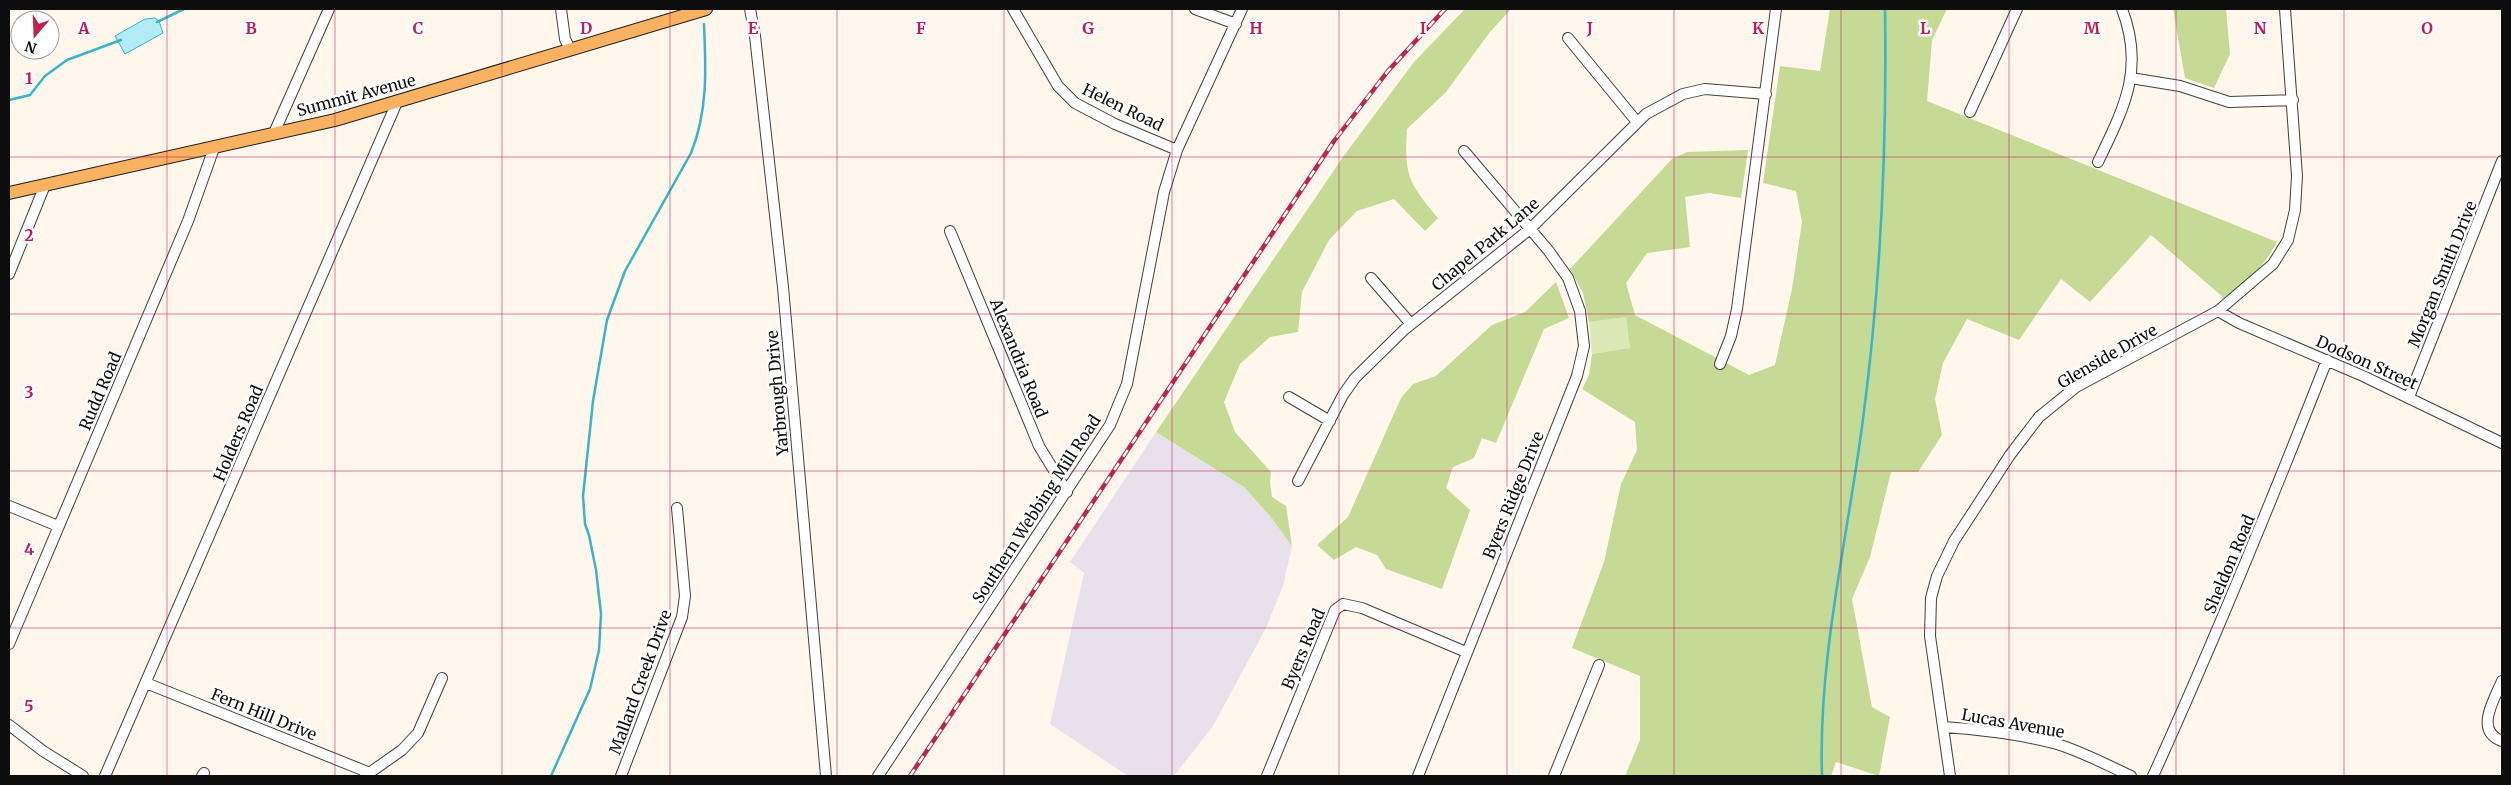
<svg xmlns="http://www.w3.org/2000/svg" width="2511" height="785" font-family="Merriweather,serif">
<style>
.industrial{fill:#e8e1eb}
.green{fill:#dce9b6}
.forest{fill:#c4da95}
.water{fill:#b1ecf6;stroke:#38b4cd}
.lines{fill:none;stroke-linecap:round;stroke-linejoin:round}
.stream{stroke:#38b4cd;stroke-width:2.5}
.minor-casing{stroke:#404040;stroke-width:12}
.major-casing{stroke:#1e1e1e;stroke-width:14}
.minor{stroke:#fff;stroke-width:10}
.major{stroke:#f9b262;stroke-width:12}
.rail-casing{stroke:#bc254f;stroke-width:4.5}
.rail{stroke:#fff;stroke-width:2.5;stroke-dasharray:8;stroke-linecap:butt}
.grid{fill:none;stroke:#c2185b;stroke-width:1;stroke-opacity:0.55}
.labels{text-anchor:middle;stroke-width:5;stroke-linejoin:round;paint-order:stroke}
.street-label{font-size:16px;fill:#0d0d0d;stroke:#fff}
.grid-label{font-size:16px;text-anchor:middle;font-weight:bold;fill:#c2185b;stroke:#fff;stroke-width:5;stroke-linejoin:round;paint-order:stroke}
</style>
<rect width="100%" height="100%" fill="#fff7ec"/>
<path class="industrial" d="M1156 432 1244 487 1270 516 1292 546 1283 586 1266 628 1213 726 1174 776H1128L1050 724 1084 573 1070 562Z"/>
<path class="green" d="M1626 317 1630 348 1592 354 1589 322Z"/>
<path class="forest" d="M1465 9H1511L1490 32 1446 92 1407 129C1404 176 1409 183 1438 218L1425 231 1394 199 1357 211 1329 240 1302 292 1298 332 1270 337 1240 364 1224 402 1235 432 1271 472 1270 482 1272 497 1286 506 1292 546 1270 516 1244 487 1156 432 1343 157 1414 62Z
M1830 9H1947L1932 40 1927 101 2277 242C2264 267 2247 282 2224 298L2151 235 2090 302 2061 279 2019 340 1967 319 1943 363 1935 399 1942 435 1918 472H1891L1870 557 1852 599 1872 707 1890 717 1879 776 1836 762 1831 776H1625L1640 740V676L1572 648 1604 562 1621 484 1637 450 1635 422 1582 389 1589 375 1592 354 1630 348 1626 317 1589 322 1583 293 1570 269 1672 159 1687 152 1748 150 1741 198 1709 193 1685 197 1690 247 1647 253 1626 283 1635 315 1749 375 1775 365 1792 289 1802 222 1796 191 1763 183 1780 66 1820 71Z
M2173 9H2226L2230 54 2214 88 2185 78Z
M1556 282 1569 318 1544 329 1496 443 1482 438 1474 458 1453 467 1446 488 1470 510 1442 589 1386 569 1377 555 1356 547 1334 560 1317 545 1348 517 1401 398 1413 384 1436 376 1492 325 1525 312Z"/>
<path class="water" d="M155 18 159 21 163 33 125 54 115 36 145 19Z"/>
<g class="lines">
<path class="stream" d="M157 22 184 9
M9 100 30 95 45 76 67 60 121 40
M551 776 590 689 599 650 601 614 596 570 589 535 585 524 583 496 593 401 607 320 625 271 691 153C708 111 706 69 704 24
M1822 776C1818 656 1848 537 1863 419 1881 283 1887 146 1885 9"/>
<g class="minor-casing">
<path id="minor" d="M561 9 565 39 570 49
M750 9 755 36 783 287 826 776
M1013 9 1058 86 1075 103 1115 124 1177 150
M1195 9 1236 24
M1568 38 1637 122
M2131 78 2180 86 2229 102 2293 100
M1970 112 2017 9
M274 133 329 9
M2098 162C2124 108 2145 69 2122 9
M950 231 1039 446 1067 492
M9 274 45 185
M1371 278 1411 324
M2218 311 2239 323 2363 376 2502 443
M1720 364 1731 336 1737 309 1776 9
M1289 397 1330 421
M2409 397 2502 161
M1298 481 1343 395 1355 378 1405 329 1530 229 1646 114 1683 94 1705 89 1766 94
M9 506 58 526
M9 644 188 221 214 148
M2502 681C2494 700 2474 731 2502 741
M146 683 370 773
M9 725 43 751 83 776
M1944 727C1979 729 2024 735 2057 744 2083 752 2107 765 2131 776
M105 776 397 102
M202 776 204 773
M365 776 402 750 418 733 442 678
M621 776 682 617 685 596 677 508
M878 776 1110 425 1127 384 1164 192 1177 150 1242 9
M1267 776 1335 610 1343 604 1362 608 1466 652
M1418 776 1577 376 1584 346 1580 311 1568 278 1548 250 1464 151
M1554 776 1599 665
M1950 776 1930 636 1931 598 1937 576 1954 541 2010 455 2039 417 2076 387 2218 311 2273 264 2288 240 2295 210 2297 176 2285 9
M2153 776C2215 639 2272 500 2327 360"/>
</g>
<g class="major-casing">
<path id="major" d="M9 193 335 120 706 9"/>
</g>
<use href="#minor" class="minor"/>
<use href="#major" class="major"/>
<g class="rail-casing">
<path id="rail" d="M910 776 1334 141 1388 71 1445 9"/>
</g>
<use href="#rail" class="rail"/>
</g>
<path class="grid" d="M167 9V776M335 9V776M502 9V776M670 9V776M837 9V776M1004 9V776M1172 9V776M1339 9V776M1507 9V776M1674 9V776M1841 9V776M2009 9V776M2176 9V776M2344 9V776M9 157H2502M9 314H2502M9 471H2502M9 628H2502"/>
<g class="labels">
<g class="street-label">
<text transform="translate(356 95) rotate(-15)" y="6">Summit Avenue</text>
<text transform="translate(1123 107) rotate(26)" y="6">Helen Road</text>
<text transform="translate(1485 244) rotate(-40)" y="6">Chapel Park Lane</text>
<text transform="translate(2442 274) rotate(-68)" y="6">Morgan Smith Drive</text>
<text transform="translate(2107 356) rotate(-30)" y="6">Glenside Drive</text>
<text transform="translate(1019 358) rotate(68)" y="6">Alexandria Road</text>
<text transform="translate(2367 362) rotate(24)" y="6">Dodson Street</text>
<text transform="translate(100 391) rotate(-67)" y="6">Rudd Road</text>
<text transform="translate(777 393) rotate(-95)" y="6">Yarbrough Drive</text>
<text transform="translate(238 433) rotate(-67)" y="6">Holders Road</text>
<text transform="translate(1513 495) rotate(-68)" y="6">Byers Ridge Drive</text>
<text transform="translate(1036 509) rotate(-57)" y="6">Southern Webbing Mill Road</text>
<text transform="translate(2229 564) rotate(-67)" y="6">Sheldon Road</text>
<text transform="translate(1303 649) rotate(-67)" y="6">Byers Road</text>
<text transform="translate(640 682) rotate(-70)" y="6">Mallard Creek Drive</text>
<text transform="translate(264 714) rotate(22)" y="6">Fern Hill Drive</text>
<text transform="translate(2013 723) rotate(10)" y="6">Lucas Avenue</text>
</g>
</g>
<g class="grid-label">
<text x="84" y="34">A</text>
<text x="251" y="34">B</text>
<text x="418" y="34">C</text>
<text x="586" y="34">D</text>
<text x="753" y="34">E</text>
<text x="921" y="34">F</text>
<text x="1088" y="34">G</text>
<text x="1256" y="34">H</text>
<text x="1423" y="34">I</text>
<text x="1590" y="34">J</text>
<text x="1758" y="34">K</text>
<text x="1925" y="34">L</text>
<text x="2092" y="34">M</text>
<text x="2260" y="34">N</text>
<text x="2427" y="34">O</text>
<text x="29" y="84">1</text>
<text x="29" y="241">2</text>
<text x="29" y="398">3</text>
<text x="29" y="555">4</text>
<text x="29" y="712">5</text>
</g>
<rect width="2511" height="785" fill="none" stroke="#0d0d0d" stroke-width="20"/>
<g transform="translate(35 35) rotate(199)"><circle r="24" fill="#ffffff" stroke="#9e9e9e"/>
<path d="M0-4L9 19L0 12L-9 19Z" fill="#bc254f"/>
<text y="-8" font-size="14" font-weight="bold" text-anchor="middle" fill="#0d0d0d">N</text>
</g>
</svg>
